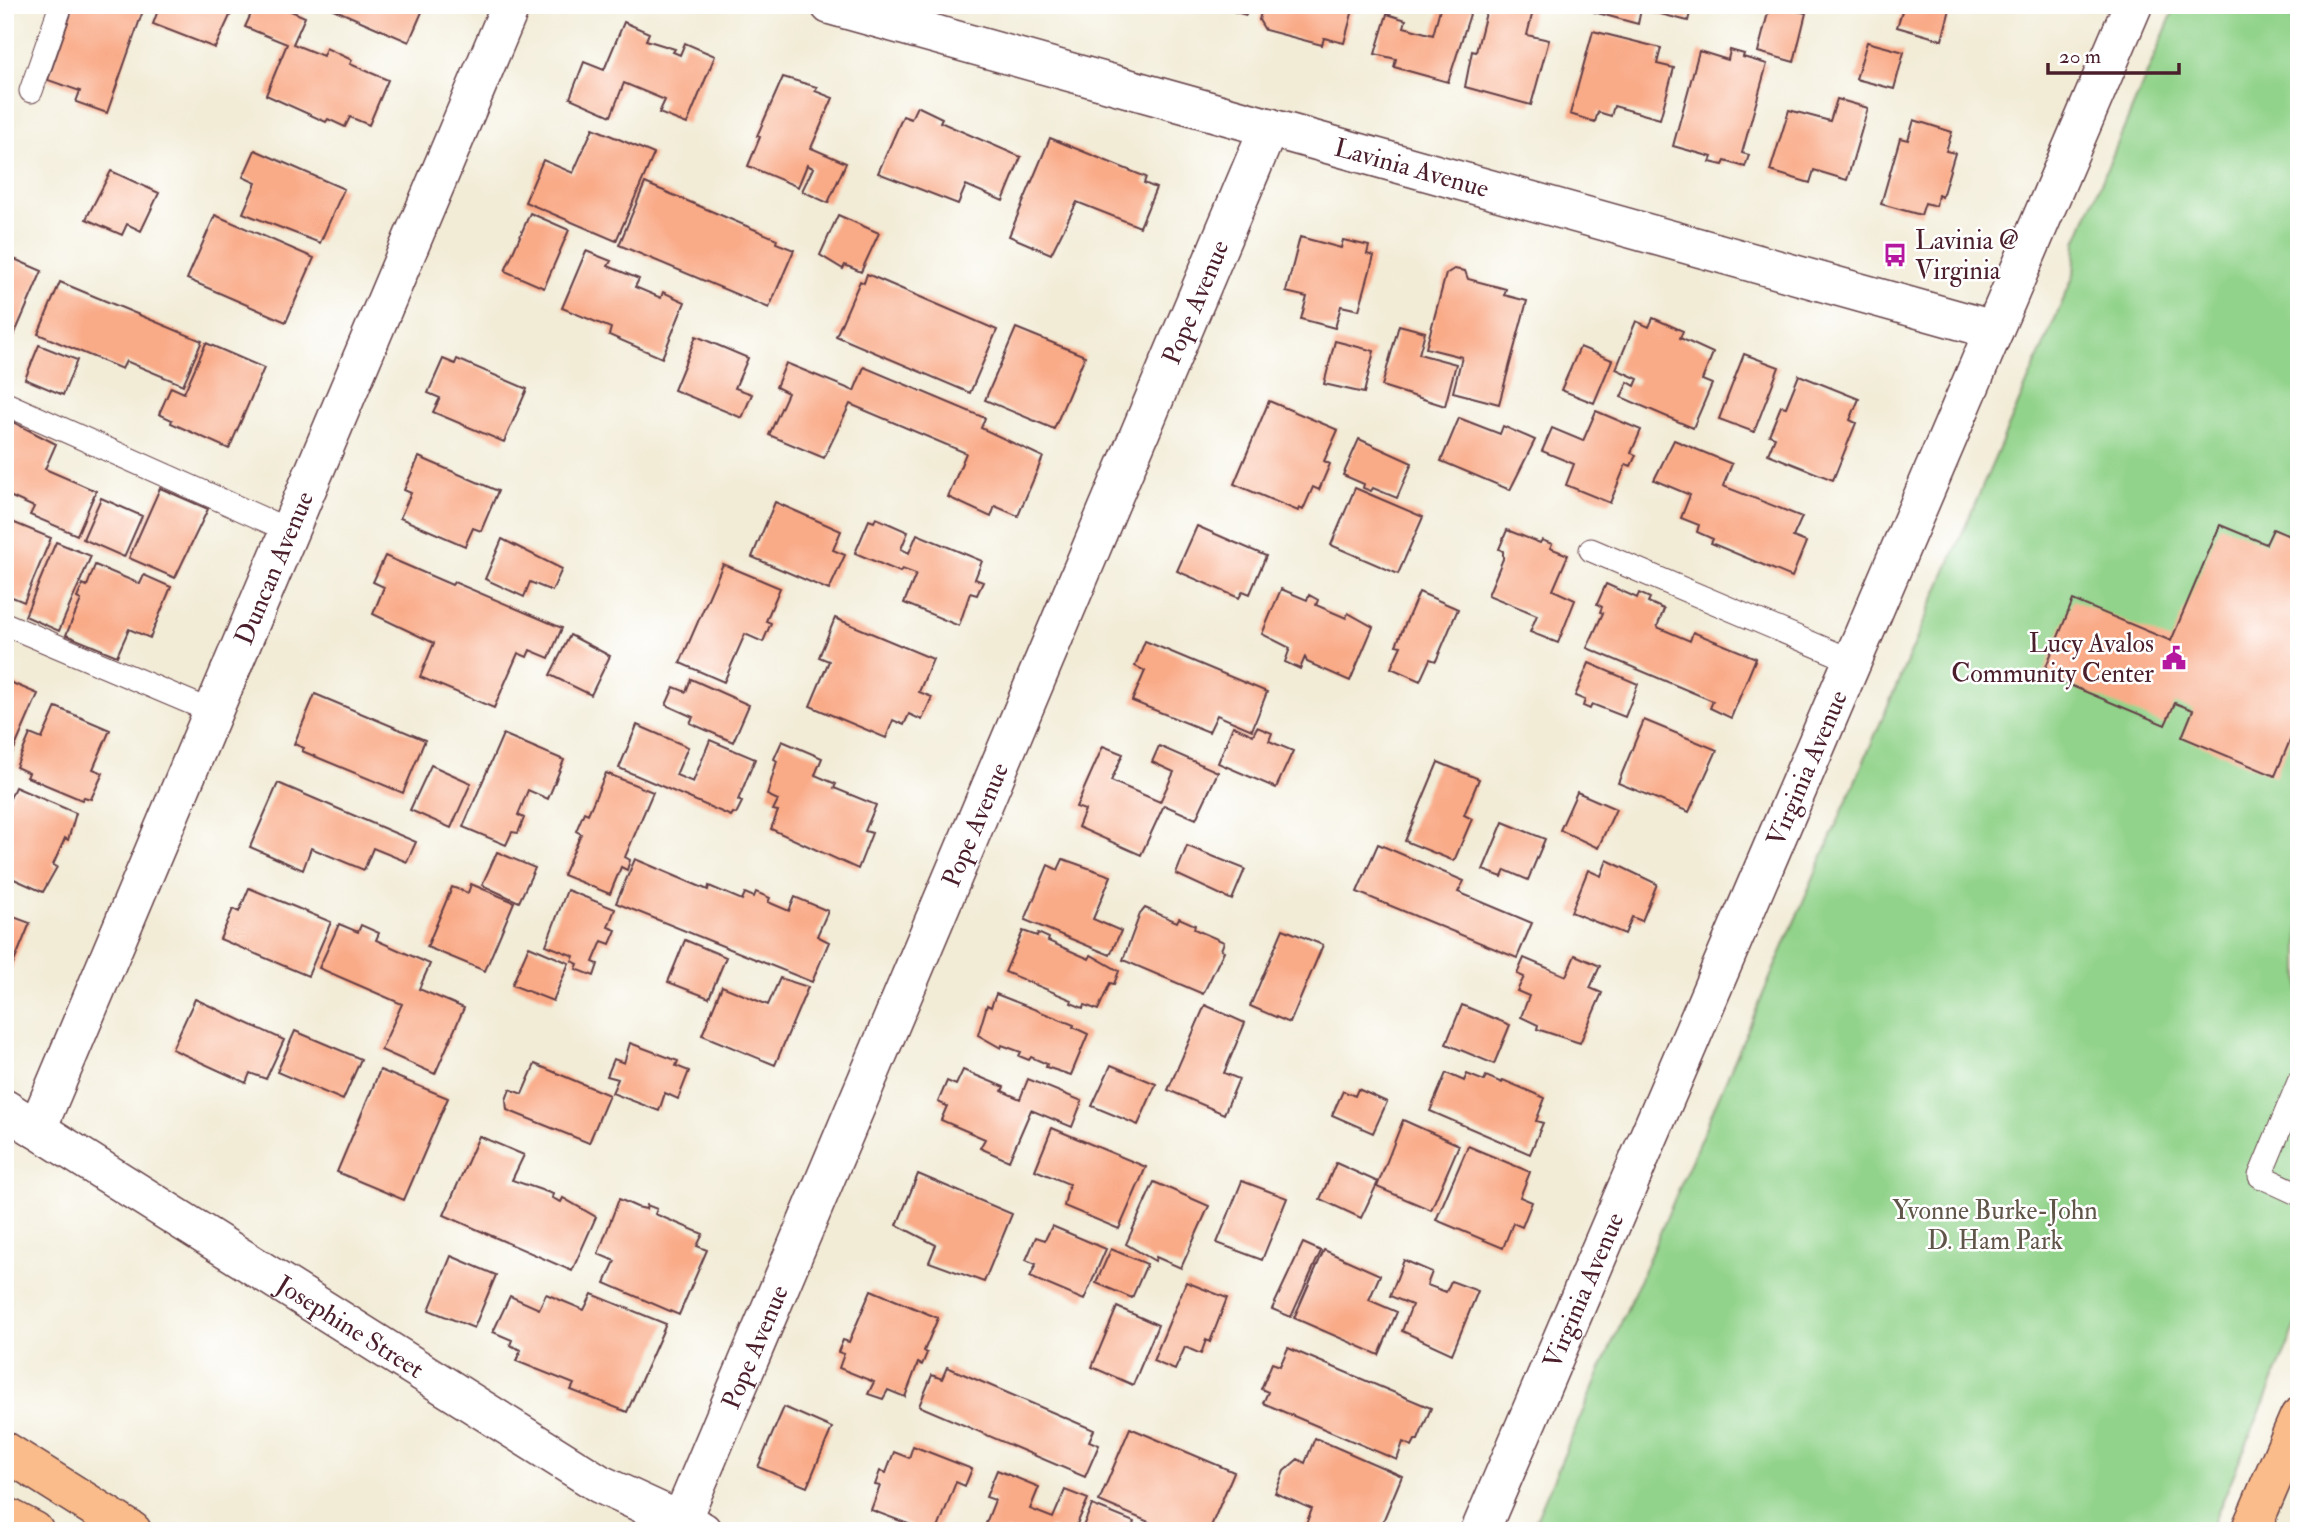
<svg xmlns="http://www.w3.org/2000/svg" width="2304" height="1536" font-family="'IM FELL Double Pica',serif">
<style>
.green{fill:#91d38a;stroke:#6e795a;stroke-width:2}
.building{fill:#f9aa87}
.lines{fill:none;stroke-linecap:round;stroke-linejoin:round}
.service-casing{stroke:#633e45;stroke-width:25}
.minor-casing{stroke:#633e45;stroke-width:41}
.primary-casing{stroke:#633e45;stroke-width:41}
.motorway-casing{stroke:#633e45;stroke-width:41}
.service{stroke:#fff;stroke-width:23}
.minor{stroke:#fff;stroke-width:38}
.primary{stroke:#f9bc8a;stroke-width:38}
.motorway{stroke:#f9bc8a;stroke-width:38}
.labels{text-anchor:middle;stroke-width:5;stroke-linejoin:round;paint-order:stroke}
.street-label{font-size:26px;fill:#4a1f2b;stroke:#fff}
.poi-label{font-size:26px;fill:#4a1f2b;stroke:#fff;text-anchor:start}
.park-label{font-size:26px;fill:#5f5548;stroke:#fff}
</style>
<rect width="100%" height="100%" fill="#fff"/>
<filter id="ink" filterUnits="userSpaceOnUse"><feTurbulence type="fractalNoise" baseFrequency=".0143" numOctaves="2"/><feDisplacementMap in="SourceGraphic" scale="14" xChannelSelector="R" yChannelSelector="G"/><feConvolveMatrix kernelMatrix="1 2 1 2 8 2 1 2 1" color-interpolation-filters="sRGB"/></filter>
<filter id="wash" filterUnits="userSpaceOnUse"><feTurbulence type="fractalNoise" baseFrequency=".00686" numOctaves="4" result="noise"/><feDisplacementMap in="SourceGraphic" scale="28" xChannelSelector="R" yChannelSelector="G"/><feGaussianBlur stdDeviation="1.57" result="paint"/><feColorMatrix in="noise" values="0 0 0 0 0 0 0 0 0 0 0 0 0 0 0 0 0 1.4 0 .05"/><feComposite in="paint" operator="in"/></filter>
<g filter="url(#wash)">
<rect width="100%" height="100%" fill="#f2ecd7"/>
<path class="green" d="M2176 5H2299V1319L2210 1531H1531L2074 275 2076 242Z"/>
<g id="blocks">
<path class="building" d="M74 5H145L107 113 76 102 80 91 48 80Z
M160 5H235L215 48 153 24Z
M255 5H277L305 17 293 44 323 56 326 48 352 60 350 64 388 80 369 125 350 117 345 127 328 119 326 122 266 95 287 44 245 27Z
M324 5H425L409 42Z
M1212 5H1249L1246 15Z
M1263 5H1363L1362 9 1354 6 1344 43 1324 38 1322 45 1265 30 1259 20Z
M1441 5H1473L1448 82 1394 67 1396 59 1375 54 1387 14 1406 20 1404 27 1433 35Z
M1488 5 1534 7 1527 35 1549 40 1531 105 1465 87 1472 51 1476 52Z
M1596 5H1692L1688 21 1641 9 1638 24 1594 12Z
M1770 5 1806 13 1794 62 1758 52Z
M1904 5H1951L1942 40 1897 27Z
M624 22 649 33 646 40 675 49 673 52 680 55 685 43 715 56 687 124 659 113 665 100 624 83 611 116 570 98 584 62 604 70Z
M1593 31 1661 48 1657 64 1674 68 1660 119 1614 106 1611 116 1598 112 1595 122 1570 114Z
M1867 42 1904 52 1894 89 1856 79Z
M1730 50 1744 54 1743 57 1767 64 1742 153 1749 155 1745 167 1725 161 1723 165 1710 162 1712 157 1673 146 1699 51 1728 60Z
M783 77 817 87 815 91 833 98 811 148 846 163 828 203 802 191 813 168 807 165 798 187 748 166 760 137 757 136Z
M1837 99 1868 108 1847 180 1814 170 1810 183 1770 171 1789 110 1830 121Z
M917 106 942 118 940 122 1021 157 1003 201 966 185 958 204 878 173 903 116 911 119Z
M1914 120 1952 132 1946 151 1955 153 1942 197 1938 195 1936 206 1925 203 1921 215 1881 204 1900 138 1908 140Z
M593 128 654 154 616 241 525 202 543 160 573 173Z
M1050 138 1146 177 1144 183 1156 188 1140 227 1077 202 1051 254 1009 236Z
M255 150 344 189 320 243 243 213 256 183 243 177Z
M111 171 159 193 141 231 127 224 122 235 86 219Z
M645 183 777 239 776 243 794 250 769 308 619 245Z
M530 213 569 230 544 288 505 271Z
M215 215 314 258 286 322 187 279Z
M838 215 879 233 861 272 845 265 843 269 820 255Z
M1300 237 1341 248 1343 240 1369 246 1367 254 1374 256 1359 310 1341 306 1335 328 1301 319 1307 297 1286 292Z
M586 251 611 261 608 266 639 279 635 287 661 298 663 292 685 302 662 358 609 335 611 328 562 308Z
M5 255 42 271 5 356Z
M1454 269 1465 271 1468 279 1506 289 1504 295 1527 301 1499 404 1453 392 1462 357 1426 348 1446 274Z
M867 274 997 330 970 393 836 336 860 281 864 283Z
M60 282 202 341 183 385 126 361 122 369 38 334Z
M1653 318 1683 331 1680 338 1713 353 1702 380 1712 384 1693 428 1621 397 1628 382 1635 386 1638 379 1616 369 1636 321 1649 327Z
M1399 325 1425 332 1419 354 1456 364 1445 406 1382 386Z
M1016 328 1085 356 1054 429 985 400Z
M696 336 748 358 735 388 752 394 742 418 674 390Z
M1335 341 1374 351 1364 393 1324 384Z
M206 343 264 368 229 449 171 423 172 420 159 414 171 387 184 393Z
M39 345 77 360 63 395 25 379Z
M1580 347 1612 360 1594 403 1561 390Z
M1744 354 1779 367 1754 432 1719 419Z
M443 359 455 364 457 359 527 389 504 442 433 412 440 398 428 393Z
M786 363 854 391 864 367 985 418 981 428 1043 457 1018 516 995 506 991 517 948 497 966 453 850 404 824 458 769 435 788 393 776 387Z
M1799 375 1859 399 1850 420 1856 423 1833 480 1768 454 1775 437 1769 435 1781 406 1786 407Z
M1269 401 1338 430 1324 461 1330 464 1319 490 1313 487 1303 510 1299 508 1298 511 1234 484Z
M1596 411 1641 430 1631 453 1636 455 1631 466 1626 464 1610 503 1566 485 1574 464 1542 451 1552 428 1583 441Z
M5 418 56 444 45 469 96 491 77 535 30 515 34 507 5 494Z
M1459 418 1500 434 1503 426 1535 440 1510 490 1441 461Z
M1359 439 1412 463 1397 498 1373 488 1371 491 1363 488 1364 484 1343 475Z
M1674 440 1732 464 1723 486 1802 517 1793 537 1806 542 1792 577 1711 543 1713 539 1697 532 1699 525 1681 518 1690 495 1654 480Z
M419 457 498 491 481 531 473 528 465 546 400 518 411 493 404 490Z
M160 488 208 509 175 578 129 558Z
M1355 488 1423 517 1398 574 1331 545Z
M101 498 142 516 124 557 83 539Z
M775 502 841 531 833 550 845 555 829 590 752 557Z
M876 518 908 532 901 549 909 553 917 534 982 561 975 579 983 582 977 595 970 593 959 626 904 603 916 574 902 569 900 572 855 553 869 520 874 522Z
M5 519 51 538 24 602 5 594Z
M2220 525 2266 544 2273 529 2299 540V719L2275 776 2182 737 2193 710 2175 703 2165 725 2043 674 2073 600 2171 641Z
M1197 526 1266 556 1250 594 1243 591 1239 598 1177 571Z
M1507 530 1540 543 1542 540 1552 544 1550 548 1568 555 1553 590 1575 600 1558 643 1530 632 1537 615 1488 595 1503 559V551L1499 549Z
M502 539 562 569 552 591 530 582 524 597 485 579Z
M56 542 91 556 59 631 25 616Z
M385 556 452 585 454 582 562 628 549 658 530 650 527 657 518 653 494 708 420 677 434 643 373 614 384 587 373 582Z
M723 564 780 588 766 621 771 623 763 642 745 634 724 682 680 663Z
M95 565 140 584 144 575 171 587 150 638 129 629 117 656 66 635 81 600 77 598 83 584 87 586Z
M1606 584 1637 598 1639 593 1650 598 1648 602 1664 609 1657 627 1690 641 1693 632 1756 658 1731 718 1710 708 1713 701 1587 648 1603 613 1600 612 1602 607 1597 604Z
M1281 589 1307 600 1309 595 1318 600 1316 605 1346 618 1348 613 1373 627 1350 681 1307 662 1305 657 1300 669 1285 662 1290 648 1262 634Z
M1419 592 1458 609 1436 661 1430 659 1420 681 1391 668 1401 646 1396 645Z
M835 618 933 659 919 692 932 697 922 720 909 714 904 725 893 720 886 738 810 706 829 661 819 657Z
M570 635 610 656 591 695 550 675Z
M1145 641 1267 692 1252 730 1217 715 1209 732 1132 701 1145 671 1135 666Z
M1589 663 1638 684 1625 717 1592 704 1590 709 1583 706 1585 700 1575 696Z
M691 679 749 705 733 742 690 723 693 717 666 705 674 687 686 692Z
M5 680 38 694 5 770Z
M315 694 425 740 403 793 302 751 304 748 294 744Z
M56 707 110 730 93 769 103 773 91 799 84 797 82 800 27 777 29 773 16 767 30 734 42 739Z
M1644 720 1717 750 1689 812 1618 783Z
M637 725 688 747 676 775 693 782 710 740 755 759 738 800 742 802 736 814 733 813 731 816 619 768Z
M1233 726 1253 735 1257 727 1272 733 1269 741 1293 751 1276 788 1218 763Z
M503 734 564 760 548 799 528 790 518 815 524 818 518 833 512 832 506 845 463 827Z
M782 741 822 758 815 775 836 784 834 788 876 805 865 831 872 833 858 869 771 829 778 811 773 810 778 800 767 795 777 761 774 759Z
M1103 746 1123 754 1111 781 1160 802 1174 772 1152 762 1159 746 1218 772 1196 819 1164 805 1141 855 1078 827 1085 810 1076 807Z
M1438 762 1479 779 1464 815 1472 819 1454 861 1405 841Z
M431 765 471 783 451 828 410 810Z
M606 773 653 792 625 857 630 860 627 870 621 867 610 894 563 875 581 834 576 831 584 812 588 814Z
M278 783 416 842 407 862 373 848 364 870 311 848 303 870 250 847Z
M15 787 76 813 68 840 65 838 53 865 57 867 43 892 5 875V809Z
M1577 792 1616 809 1598 848 1560 830Z
M1503 822 1545 839 1528 880 1505 870 1502 877 1483 870Z
M1378 844 1464 881 1458 892 1532 923 1517 958 1357 892Z
M1187 846 1245 869 1232 900 1176 874Z
M497 852 535 868 519 902 482 885Z
M635 859 708 890 709 886 742 900 745 893 754 897 756 892 770 898 768 902 789 911 795 897 828 911 817 936 829 942 812 982 616 903Z
M1063 859 1111 876 1093 919 1121 931 1110 955 1025 920 1048 865 1058 870Z
M1607 860 1657 884 1642 921 1632 917 1625 934 1571 912 1588 870 1601 876Z
M471 884 514 902 485 971 427 947 452 887 468 893Z
M249 888 331 922 308 976 220 939 233 909 239 912Z
M567 890 615 909 608 927 616 930 610 944 602 941 593 962 598 964 594 976 576 969 578 964 572 961 574 956 546 945Z
M5 908 10 910 8 915 30 923 5 984Z
M1145 908 1177 922 1179 918 1195 925 1194 929 1224 942 1221 950 1224 951 1203 994 1123 960 1140 914Z
M339 924 358 932 361 925 379 933 376 940 430 964 419 989 464 1008 435 1074 381 1050 402 1004 319 968Z
M1283 929 1323 945 1290 1023 1250 1006Z
M1023 931 1037 936 1038 933 1049 938 1048 941 1089 959 1091 955 1119 971 1114 984 1110 983 1098 1010 1085 1005 1083 1008 1071 1003 1072 1000 1005 972Z
M685 940 726 957 709 998 668 982Z
M529 946 569 963 553 1001 512 985Z
M1575 955 1600 966 1590 988 1602 993 1580 1043 1537 1029 1538 1025 1521 1017 1529 996 1517 991 1524 977 1517 974 1524 958 1566 976Z
M780 978 808 987 775 1065 702 1035 722 986 768 1005Z
M996 994 1074 1025 1073 1027 1088 1034 1071 1075 1046 1067 1047 1064 1031 1057 1029 1060 1019 1056 1021 1052 1002 1045 1001 1048 978 1035 987 1005 991 1007Z
M195 999 284 1040 266 1079 250 1073 246 1083 172 1049Z
M1205 1005 1245 1023 1224 1073 1239 1079 1224 1114 1168 1090Z
M1462 1005 1510 1025 1494 1064 1446 1044Z
M295 1031 361 1059 343 1100 277 1072Z
M630 1043 678 1061 676 1066 689 1071 678 1099 665 1093 659 1111 612 1093 618 1079 607 1076 614 1059 624 1063Z
M535 1064 609 1095 589 1143 507 1110 506 1100 510 1089 522 1094Z
M1111 1065 1156 1084 1138 1125 1092 1106Z
M380 1070 448 1098 404 1200 337 1172Z
M963 1070 1004 1087 1002 1091 1020 1099 1028 1079 1082 1101 1072 1127 1031 1110 1009 1161 980 1148 985 1139 941 1120 947 1106 938 1102 947 1081 956 1085Z
M1446 1073 1464 1081 1467 1074 1484 1081 1486 1076 1502 1083 1503 1080 1545 1098 1536 1121 1543 1123 1530 1154 1430 1111Z
M1358 1089 1387 1102 1373 1133 1332 1115 1343 1091 1355 1096Z
M1403 1120 1459 1145 1431 1210 1377 1187Z
M1052 1128 1146 1167 1119 1229 1064 1206 1069 1184 1035 1170Z
M479 1136 524 1155 512 1180 553 1194 552 1198 561 1202 563 1198 596 1217 572 1271 444 1215Z
M1468 1146 1530 1172 1520 1197 1532 1202 1522 1227 1513 1223 1503 1248 1436 1220Z
M1336 1163 1378 1182 1361 1218 1320 1199Z
M918 1174 1012 1214 984 1282 929 1262 936 1245 897 1225Z
M1242 1181 1287 1198 1262 1260 1217 1243Z
M1154 1182 1209 1206 1181 1268 1156 1257 1155 1261 1126 1244Z
M619 1199 637 1207 646 1209 647 1205 657 1209 655 1214 703 1234 697 1246 707 1250 679 1315 605 1283 615 1261 598 1254Z
M1052 1226 1106 1249 1084 1300 1030 1277 1036 1264 1026 1260 1036 1237 1045 1240Z
M1303 1243 1321 1251 1291 1317 1272 1309Z
M1111 1249 1147 1264 1132 1298 1096 1283Z
M1324 1250 1380 1275 1369 1300 1397 1312 1379 1355 1294 1318Z
M451 1256 496 1275 474 1328 429 1310Z
M1404 1260 1432 1272 1427 1285 1446 1292 1451 1281 1478 1291 1452 1354 1402 1331 1412 1305 1390 1296Z
M1186 1282 1227 1298 1210 1342 1206 1340 1201 1354 1185 1347 1175 1370 1153 1361Z
M871 1290 938 1318 924 1351 927 1353 922 1365 918 1363 905 1397 888 1390 883 1399 868 1394 874 1382 839 1368 844 1354 838 1352 843 1340 849 1342Z
M546 1294 584 1310 592 1294 666 1324 627 1412 571 1390 574 1384 516 1361 521 1350 510 1345 512 1340 493 1332 510 1296 539 1309Z
M1117 1307 1158 1325 1133 1385 1092 1367Z
M1288 1348 1431 1408 1418 1440H1415L1412 1446 1403 1442 1397 1460 1263 1403 1268 1392 1261 1389 1272 1363 1280 1366Z
M947 1367 1094 1430 1089 1441 1099 1445 1085 1477 919 1406 932 1375 942 1379Z
M784 1407 832 1428 807 1487 758 1467Z
M1130 1428 1234 1472 1209 1531H1170L1099 1501Z
M1315 1438 1402 1476 1379 1531H1303L1312 1509 1275 1493 1284 1471 1298 1459 1305 1463Z
M913 1446 972 1469 965 1486 956 1482 937 1531H927L871 1510 880 1486 875 1485 880 1471 886 1473 894 1452 909 1458Z
M997 1470 1039 1487 1030 1509 1053 1518 1065 1490 1088 1499 1074 1531H1058L1049 1527 1047 1531H983L995 1500 986 1497Z
M1092 1505 1134 1522 1131 1531H1081Z"/>
</g>
</g>
<g filter="url(#ink)">
<use href="#blocks" fill-opacity="0" stroke="#633e45" stroke-width="2"/>
<g class="lines">
<g class="service-casing">
<path id="service" d="M31 91 61 5
M6 404 290 531
M1591 550 1853 661
M5 624 213 712
M2299 1082 2260 1176 2299 1194"/>
</g>
<g class="minor-casing">
<g id="minor">
<path id="s1" d="M830 5 1994 330"/>
<path id="s2" d="M5 1109 600 1484 702 1531"/>
<path id="s3" d="M37 1129 511 5"/>
<path id="s4" d="M681 1521 1269 127"/>
<path id="s5" d="M1480 1531 2133 5"/>
</g>
</g>
<g class="primary-casing">
<path id="primary" d="M2250 1531 2299 1417"/>
</g>
<g class="motorway-casing">
<path id="motorway" d="M5 1451 132 1531
M5 1516 34 1531"/>
</g>
<use href="#service" class="service"/>
<use href="#minor" class="minor"/>
<use href="#primary" class="primary"/>
<use href="#motorway" class="motorway"/>
</g>
</g>
<defs>
<g id="bus-bare" transform="scale(1.89)"><path d="M-5-6H5V4H4V6H2V4H-2V6H-4V4H-5ZM-3.5-4V0h7V-4ZM-3.5 1.2v1.5H-2V1.2ZM2 1.2v1.5H3.5V1.2Z" fill="#b5179e" stroke="#fff" stroke-width="2.5" paint-order="stroke"/></g>
<g id="civic-bare" transform="scale(1.89)"><path d="M-.6-6.5H3V-4.5H.6V-3L4-1V1h2V6H-6V1h2V-1L-.6-3ZM-1.2 2.5V6h2.4V2.5Z" fill="#b5179e" stroke="#fff" stroke-width="2.5" paint-order="stroke"/></g>
</defs>
<g fill-rule="evenodd">
<use href="#bus-bare" x="1895" y="255"/>
<use href="#civic-bare" x="2174" y="658"/>
</g>
<g class="labels">
<g class="street-label">
<text dy="9" stroke="none"><textPath href="#s1" startOffset="604">Lavinia Avenue</textPath></text>
<text dy="9" stroke="none"><textPath href="#s4" startOffset="1323">Pope Avenue</textPath></text>
<text dy="9" stroke="none"><textPath href="#s3" startOffset="609">Duncan Avenue</textPath></text>
<text dy="9" stroke="none"><textPath href="#s5" startOffset="830">Virginia Avenue</textPath></text>
<text dy="9" stroke="none"><textPath href="#s4" startOffset="756">Pope Avenue</textPath></text>
<text dy="9" stroke="none"><textPath href="#s5" startOffset="262">Virginia Avenue</textPath></text>
<text dy="9" stroke="none"><textPath href="#s2" startOffset="408">Josephine Street</textPath></text>
<text dy="9" stroke="none"><textPath href="#s4" startOffset="189">Pope Avenue</textPath></text>
</g>
<g class="poi-label">
<text x="1915" y="249">Lavinia @<tspan x="1915" dy="30">Virginia</tspan></text>
<text x="2154" y="652" text-anchor="end">Lucy Avalos<tspan x="2154" dy="30">Community Center</tspan></text>
</g>
<g class="park-label">
<text x="1995" y="1219">Yvonne Burke-John<tspan x="1995" dy="30">D. Ham Park</tspan></text>
</g>
</g>
<rect width="2304" height="1536" fill="none" stroke="#fff" stroke-width="28"/>
<path d="M2048 63v10h131v-10" fill="none" stroke="#4a1f2b" stroke-width="3.5"/>
<text x="2059" y="63" font-size="21" fill="#4a1f2b" stroke="#ffffff" stroke-width="5" paint-order="stroke">20 m</text>
</svg>
